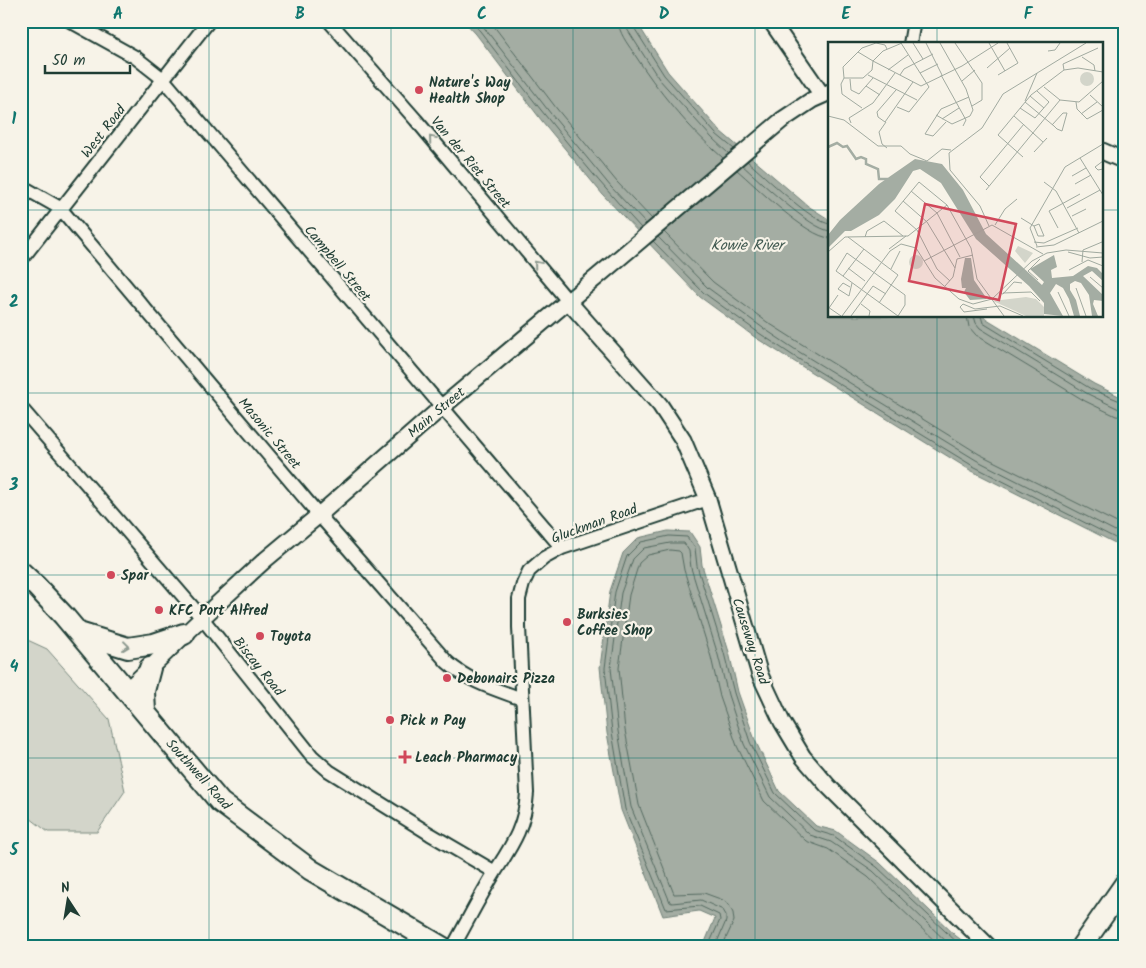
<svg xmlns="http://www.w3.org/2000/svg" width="1146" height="968" font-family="Kalam,sans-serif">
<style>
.green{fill:#d3d5ca;stroke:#79897f}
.water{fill:#a4ada3;stroke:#6f8077}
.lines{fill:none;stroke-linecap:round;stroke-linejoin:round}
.shore{stroke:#546a60;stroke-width:1}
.minor-casing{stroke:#1f3d34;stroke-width:16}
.tertiary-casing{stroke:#1f3d34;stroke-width:19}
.primary-casing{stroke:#1f3d34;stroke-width:24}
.minor{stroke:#f7f3e8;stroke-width:12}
.tertiary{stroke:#f7f3e8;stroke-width:15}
.primary{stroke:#f7f3e8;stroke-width:20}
.oneway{stroke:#8b988e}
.grid{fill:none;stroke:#0f766e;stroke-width:1;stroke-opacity:0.55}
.poi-dot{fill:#d1495b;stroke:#f7f3e8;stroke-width:2}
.labels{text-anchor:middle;stroke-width:4.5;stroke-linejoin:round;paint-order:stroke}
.poi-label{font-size:14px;font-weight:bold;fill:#1f3d34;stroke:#f7f3e8;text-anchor:start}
.street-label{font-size:14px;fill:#1f3d34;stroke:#f7f3e8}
.water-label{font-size:15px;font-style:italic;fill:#405950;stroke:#f7f3e8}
.inset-river{fill:none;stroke:#a4ada3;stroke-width:2.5}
.inset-road{fill:none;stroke:#a1aaa0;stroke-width:1}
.view{fill:#d1495b;fill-opacity:0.15;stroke:#d1495b;stroke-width:2.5}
.inset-edge{fill:none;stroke:#1f3d34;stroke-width:2.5}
.neatline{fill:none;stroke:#0f766e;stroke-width:2}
.grid-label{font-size:16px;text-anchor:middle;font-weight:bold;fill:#0f766e}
</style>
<rect width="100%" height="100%" fill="#f7f3e8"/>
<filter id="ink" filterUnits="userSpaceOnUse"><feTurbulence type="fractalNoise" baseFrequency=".02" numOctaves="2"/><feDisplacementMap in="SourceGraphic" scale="10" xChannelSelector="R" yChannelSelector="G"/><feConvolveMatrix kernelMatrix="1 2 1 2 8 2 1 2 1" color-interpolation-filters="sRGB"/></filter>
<g filter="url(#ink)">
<path class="green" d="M21 637 47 649 109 719 125 791 97 832H48L21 811Z"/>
<path class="water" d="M464 21H636L668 72 720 131 808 206 830 220V316H982L1094 384 1125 399V548L970 470 790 359 756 338 700 297 603 195 542 121 476 34Z
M668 531 690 532 700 547 702 565 729 652 738 692 755 740 779 791 816 826 836 831 880 863 956 936 971 947H703L715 918 699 911 663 916 621 810 607 733 600 667 610 591 623 553 638 538Z"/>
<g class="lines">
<path class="shore" d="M471 21 480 31C532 99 583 166 641 228
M479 21 551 114 611 187 646 224
M490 21 557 109 617 182 652 219
M618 21C619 33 627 43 633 52 658 91 688 128 723 158
M626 21 627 29 659 79 712 138 729 154
M632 21 633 26 664 75 716 134 734 149
M747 161C764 175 811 222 830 224
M742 165C759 180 810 229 830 231
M737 170C756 186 806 237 830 238
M664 232 713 282 767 322 800 343 979 454 1125 527
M658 237 708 288 763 328 796 350 976 460 1125 536
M653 241 704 293 759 333 792 355 973 466 1125 543
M967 316 969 327 976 335 1085 401 1116 416 1125 417
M974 316 976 323 980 328 1088 394 1119 409 1125 410
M981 316 983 323 1091 389 1125 403
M708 947 720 920 719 915 700 906 666 909 625 809 612 732 605 668 615 592 627 556 641 542 669 536 687 537 695 548 697 566 724 653 734 693 750 742 775 793 814 830 834 836 877 867 962 947
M715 947 726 921V915L723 910 701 900 672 903 670 902 631 807 618 731 611 668 621 593 633 559 644 548 670 543H684L689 551 691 568 718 655 728 695 744 744 770 797 810 835 831 842 873 871 952 947
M722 947 734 921 733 913 729 905 723 900 704 893 674 894 639 805 625 730 619 668 629 595 639 563 648 555 670 550 679 551 681 553 684 570 711 657 720 697 737 746 764 801 806 841 828 849 868 877 941 947"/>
<g class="minor-casing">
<path id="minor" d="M70 21 135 57 163 79 562 548
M329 21 416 120 568 301
M910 44 914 21
M21 186 60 208 319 515 447 662C469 682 495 689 522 699
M21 260 209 21
M21 408 202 618 312 756 329 771 430 834 495 872
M453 947C467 922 480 896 495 872 512 845 525 827 527 793L519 627V599L523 584 529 571 544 558 562 548 708 499"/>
</g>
<g class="tertiary-casing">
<path id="tertiary" d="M771 21 822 95
M1102 151 1125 161
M568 301 660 405 683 440 708 499 760 675 782 722 803 757 828 786 989 947
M126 691 202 618 265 560 319 515 441 408 629 250 782 120 812 100 830 92"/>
</g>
<g class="primary-casing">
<path id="primary" d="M21 572 35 585 64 616 220 802 311 870 442 947
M79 633 128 648 154 644 184 634
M145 712 144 691 150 668
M1081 947 1125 884"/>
</g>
<use href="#minor" class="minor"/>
<use href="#tertiary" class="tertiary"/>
<use href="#primary" class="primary"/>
</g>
<defs><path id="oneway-chevron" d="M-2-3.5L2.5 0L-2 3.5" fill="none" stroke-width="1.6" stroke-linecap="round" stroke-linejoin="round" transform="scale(1.25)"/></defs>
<g class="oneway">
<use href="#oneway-chevron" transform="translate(432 139) rotate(-130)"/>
<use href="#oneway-chevron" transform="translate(537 264) rotate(-130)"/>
<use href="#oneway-chevron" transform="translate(126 646) rotate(7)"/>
</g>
</g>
<path class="grid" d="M209 21V947M391 21V947M573 21V947M755 21V947M937 21V44M21 210H830M1102 210H1125M937 316V947M21 393H1125M21 575H1125M21 758H1125"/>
<g class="poi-dot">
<circle cx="419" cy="90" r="5"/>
<circle cx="111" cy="575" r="5"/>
<circle cx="159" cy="610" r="5"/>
<circle cx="567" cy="622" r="5"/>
<circle cx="260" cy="636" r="5"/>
<circle cx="447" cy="678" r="5"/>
<circle cx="390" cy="720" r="5"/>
<path d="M402.5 749.5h5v5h5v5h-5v5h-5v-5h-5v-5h5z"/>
</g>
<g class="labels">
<g class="poi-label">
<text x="429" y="87">Nature's Way<tspan x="429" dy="16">Health Shop</tspan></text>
<text x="121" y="580">Spar</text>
<text x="169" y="615">KFC Port Alfred</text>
<text x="577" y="619">Burksies<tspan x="577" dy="16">Coffee Shop</tspan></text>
<text x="270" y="641">Toyota</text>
<text x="457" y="683">Debonairs Pizza</text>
<text x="400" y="725">Pick n Pay</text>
<text x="415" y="762">Leach Pharmacy</text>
</g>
<g class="street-label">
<text transform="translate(103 131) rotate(-52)" y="5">West Road</text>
<text transform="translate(471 162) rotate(50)" y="5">Van der Riet Street</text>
<text transform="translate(338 263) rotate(50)" y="5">Campbell Street</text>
<text transform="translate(436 412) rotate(-40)" y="5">Main Street</text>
<text transform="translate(270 433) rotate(50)" y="5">Masonic Street</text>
<text transform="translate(594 523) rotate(-20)" y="5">Gluckman Road</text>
<text transform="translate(751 641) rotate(72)" y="5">Causeway Road</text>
<text transform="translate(259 666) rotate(51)" y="5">Biscay Road</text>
<text transform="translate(199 774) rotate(48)" y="5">Southwell Road</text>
</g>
<g class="water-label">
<text x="747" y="250">Kowie River</text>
</g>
</g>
<g transform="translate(828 42)">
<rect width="275" height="275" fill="#f7f3e8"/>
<path d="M252 37a7 7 0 1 1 14 0a7 7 0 1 1-14 0ZM190 204 205 211 197 221 187 209ZM81 220a7 7 0 1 1 14 0a7 7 0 1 1-14 0ZM198 255 208 257 216 265V274H198L165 259Z" fill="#d3d5ca"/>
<path d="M87 117 114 122 135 148 158 192 214 243 216 240 202 227 226 213 229 225 223 228 224 236 245 234 260 224 269 226 275 232V239L264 229 255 234 275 253V259L266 258 265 262 270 274H264L261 253 253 241 247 239 242 242V248L248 258 252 274H246L241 257 235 246 228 242 222 251 235 274 216 272V261L201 244 148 197 113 141 92 127 85 129 67 157 51 173 23 189H17L0 206V193L12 178 51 142ZM137 216H143L146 238 159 257 142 258 136 250 138 246H134L133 237Z" fill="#a4ada3"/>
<path class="inset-river" d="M0 105 9 101 15 105 19 104 28 117 33 115 38 117V122L50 127 51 137H60"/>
<path class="inset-road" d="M74 1 55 9 45 19 93 44 134 24 170 1M85 1 95 17M98 1 114 33M127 1 154 41V58L144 64M161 1 177 29M220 9 227 8 232 1M30 10 45 19 44 28 35 36H16L15 25 34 6 48 1 57 3 59 7M254 15 266 23 267 29M159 26 182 6M60 28 80 13M236 28 235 22 270 6M92 31 110 22M40 33 89 58M72 33 76 27 105 12M113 33 138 78 135 84M170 33 190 21 179 1M16 36 13 42 14 52 34 66M22 37 23 48 31 52 45 36M134 39 147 28M38 44 52 53M216 45 232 58 251 60 275 39M68 48 49 70 50 75 57 80 85 40M262 53 275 65M202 54 216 66M197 59 209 31M197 60 226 84 229 87 234 89 239 71H235L224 83M248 60 249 67 259 77 275 68M69 65 81 70 101 45 73 1M192 66 207 76 221 60 209 49M253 72 269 60M108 73 124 82 142 74 145 68 138 47 112 1M0 74 16 78 50 104H73L82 112 99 119 114 107 123 108M186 74 215 100M114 77 131 66M58 80 51 90 54 102 59 106M118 80 105 94 97 92 113 67 141 55M23 81 21 76 45 61 67 31M206 110 219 96M195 115 170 93 203 53 236 28 250 26 275 30M252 116 275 153M275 119 267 125 270 128 275 127M244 134 258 126M216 140 228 149 251 191M247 142 263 133M161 144 152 135 196 82M158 148 232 58M83 149 109 171 132 215M75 159 99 180 127 226M239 166 272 148M244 174 258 167M193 176 206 184 210 194H216L211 182 206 184M167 183 177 167 189 157M161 184 152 164 122 128 121 111 154 86 175 52 258 1M230 186 221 169 252 152M20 195 70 233 51 261M37 195 39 189 56 179 75 194M206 200 216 201 250 186M209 204 202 186 237 125 275 102M208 205 226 203 275 179M61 207 78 194M0 210 17 195 80 194 119 163M240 210 262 216 275 215M96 219 164 183 215 212M254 220 255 208 274 200M20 226 37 239M63 227 72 209M241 228 260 218 275 224M15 234 36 207M262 235 275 246M210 238 200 229 212 217M122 239 109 227 89 188 67 169 91 140 119 163 143 206 149 237 176 274M117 244 125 235 129 217 145 213M22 245 15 241 10 247 21 254 24 241M248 246 258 274M230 250 241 274M171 251 175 252 186 240 194 241M175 251 203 250 212 259M33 262 42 269 41 274M0 265 13 274M1 266 10 253M159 267 136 270 132 265 135 262 147 267 172 264 195 274M14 274 62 209 73 202 88 206 107 236 131 257 145 262 164 257 204 219 219 211 238 208 275 211M23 274 45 244 58 252M70 274 8 229 19 211 77 253V263L70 274"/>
<path class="view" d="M97 162 188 182 171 258 81 239Z"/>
<rect width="275" height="275" class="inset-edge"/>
</g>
<rect width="1146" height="968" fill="none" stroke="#f7f3e8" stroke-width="55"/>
<g transform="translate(68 900) rotate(348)" stroke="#f7f3e8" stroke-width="4" paint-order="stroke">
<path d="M0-4L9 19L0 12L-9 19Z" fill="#1f3d34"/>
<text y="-8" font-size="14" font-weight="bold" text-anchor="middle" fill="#1f3d34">N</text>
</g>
<path d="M45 65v8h85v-8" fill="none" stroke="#1f3d34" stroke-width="2.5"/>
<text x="52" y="65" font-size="15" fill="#1f3d34" stroke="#f7f3e8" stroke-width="4" paint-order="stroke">50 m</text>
<rect x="28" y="28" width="1090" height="912" class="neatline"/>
<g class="grid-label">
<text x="118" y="19">A</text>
<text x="300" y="19">B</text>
<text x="482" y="19">C</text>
<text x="664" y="19">D</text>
<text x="846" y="19">E</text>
<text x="1028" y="19">F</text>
<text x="14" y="124">1</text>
<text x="14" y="307">2</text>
<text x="14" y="490">3</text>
<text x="14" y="672">4</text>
<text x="14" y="855">5</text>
</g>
</svg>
